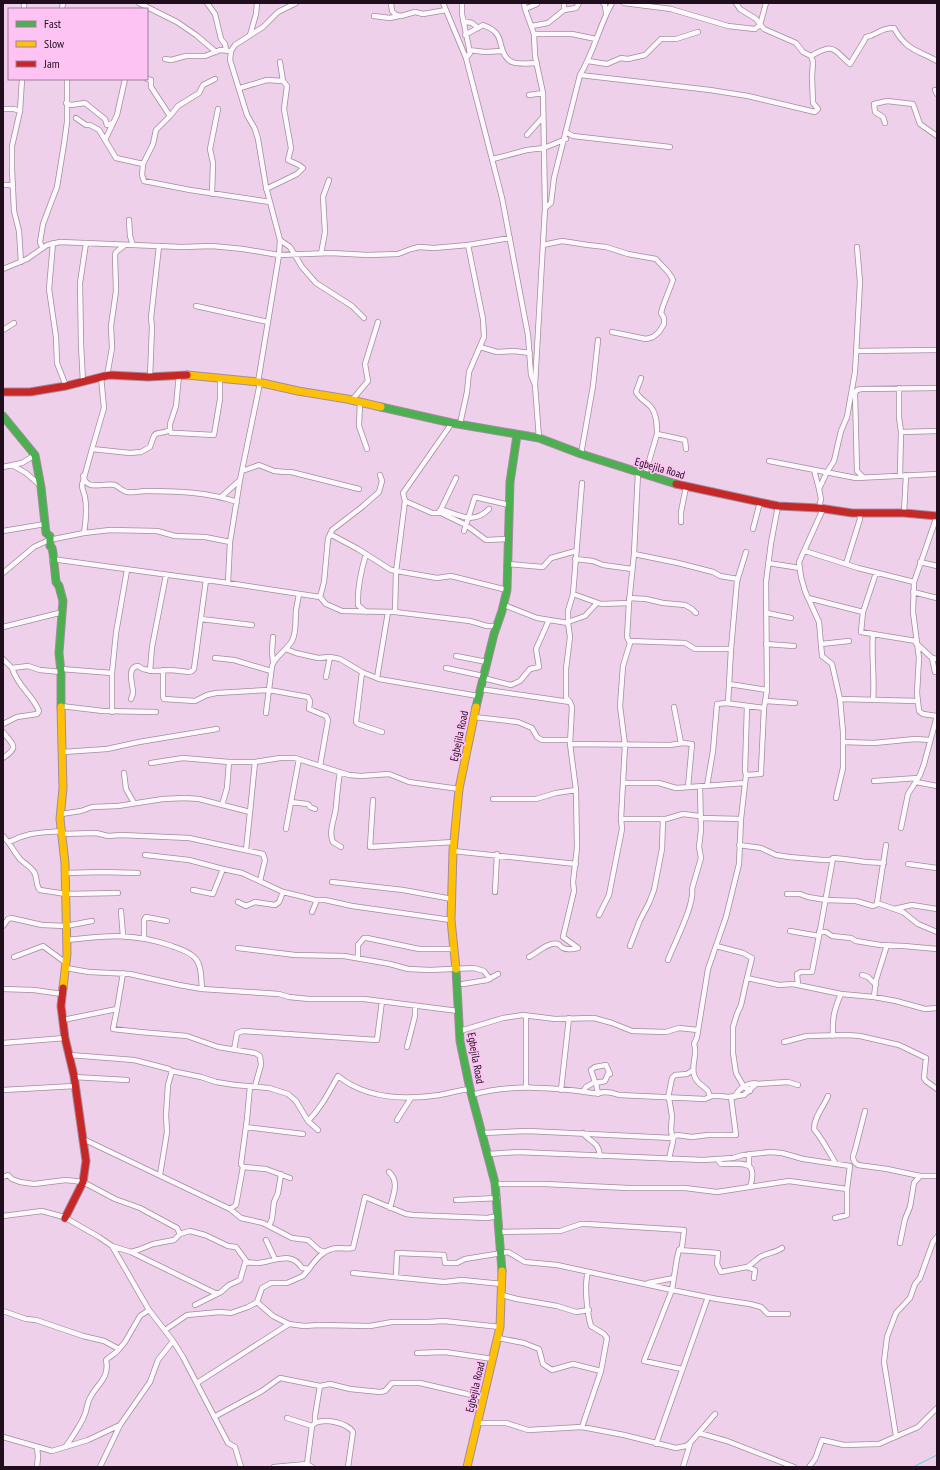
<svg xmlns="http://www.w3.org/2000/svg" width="940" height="1470" font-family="'PT Sans Narrow',sans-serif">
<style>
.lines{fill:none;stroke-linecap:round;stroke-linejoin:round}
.stream{stroke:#62cde7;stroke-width:1}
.street-casing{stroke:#a38b9f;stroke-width:6}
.fast-casing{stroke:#a38b9f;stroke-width:9}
.slow-casing{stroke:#a38b9f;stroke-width:9}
.jam-casing{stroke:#a38b9f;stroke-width:9}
.street{stroke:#fdf8fc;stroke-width:4.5}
.fast{stroke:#4caf50;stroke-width:7}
.slow{stroke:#ffc107;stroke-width:7}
.jam{stroke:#c62828;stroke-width:7}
.labels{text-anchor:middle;stroke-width:3.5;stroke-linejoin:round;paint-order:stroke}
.street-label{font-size:11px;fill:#200d1e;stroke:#fcc3f3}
</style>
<rect width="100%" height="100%" fill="#efd0ea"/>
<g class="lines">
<path class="stream" d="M913 1467 937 1455"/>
<g class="street-casing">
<path id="street" d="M24 3V9
M139 3 177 22 196 35 216 52
M207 3 215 14 221 39 225 44 226 50
M391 3 392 11 396 15 401 16 415 12 423 14 446 10
M443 3 466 58 502 198 528 335 531 375 535 385 539 438
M462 3V14L470 53 466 58
M524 3 525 9 534 34 535 56 543 93 545 208
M603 3 605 5 606 13
M624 3 671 9 728 26 755 29 760 25 766 3
M62 9 63 3
M525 9 537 4
M564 10 576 8 579 3
M374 16 390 18 399 16
M463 21 472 23 478 28
M532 26 548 23 564 10V3
M534 34H572L596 39
M250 35 256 14 257 3
M465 35 483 25C487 27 491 28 494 31 498 34 500 40 501 45 506 67 518 64 537 63
M469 50 485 52 502 51
M811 56C834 43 832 48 850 64L864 41 866 37C878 35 879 28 894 28 906 50 917 50 937 61
M165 59 171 60 186 56H205L220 50 231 51
M588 61 607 64 621 58 628 59 645 55 661 39H676L698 32
M580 75 710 90 748 96 815 112 818 109 813 103 812 77 813 62 811 56 803 52 796 43 764 29 756 19 740 9 736 3
M147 79 151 80V87L170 116 178 106 199 93 203 85 215 79
M240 88 267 80 283 81
M935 90 937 94
M529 95 543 93
M66 103 71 105 85 103 105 119 107 125 113 123
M3 109H14L20 111
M76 118 86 125H90L99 130 116 158 143 164 142 175 144 181 190 190 270 202
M885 123 883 117 875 112 874 104 887 101 913 104 920 124 937 136
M566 132 573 136 670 147
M527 135 543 117
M105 140 117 115 125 79
M493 159 527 150 544 148 566 139
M143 164 153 144 156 130 170 116
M3 185H10L13 187
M266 189 297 174 303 168 299 165 288 160 291 148 284 109 287 86 283 81 280 62
M212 194 213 163 210 149 218 109
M129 220 130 236 133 245
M280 240 290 247 302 267 316 283 352 306 364 318
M53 243 49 289 56 337 57 363 66 386
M543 245 562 241 588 245 606 247 628 254 656 259C662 267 669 270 673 280L663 306 661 313 664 318V324L659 332 653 337 646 339 612 332
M42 247 40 242 43 224 57 187 64 144 67 122V79
M321 254 325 232 323 197 329 180
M21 262 19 231 14 211 12 169V146L20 111 22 79
M3 269 27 259 47 245 60 242 182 247 212 246 243 249 279 255 331 253 368 255 398 254 411 249 419 247 434 248 468 245 510 238
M196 306 268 322
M3 330 14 323
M480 347 497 352 514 351 530 353
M857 351 937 350
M107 376 112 348 111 326 116 291 115 255 116 252 125 245
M150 377 152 327 151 318 159 246
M641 378 636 392C640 399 645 401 650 406 657 413 657 426 657 434
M83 382 81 344 80 283 86 243
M258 382 279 255 280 240 266 187 258 139 255 129 247 115 230 60 231 51 235 45 263 27 278 12 296 3
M535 385 545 208 551 203 554 178 580 75C594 52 599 26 612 3
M899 388V417L901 432
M352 400 368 381 365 364 378 322
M360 402 359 426 367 449
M460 424 467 392 469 372 484 337 483 319 468 245
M170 430 171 433H176L214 435 220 399V378
M170 430V424L176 406 179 375
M92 449 104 408 101 377
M581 454 593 386 598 340
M769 461 856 478 937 474
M12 465 26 473 41 486
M3 467 22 463 35 455
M814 470 819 489
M242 471 259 465 274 471 285 472H291L359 489
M645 475 657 434 685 440 686 449
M83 476C87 492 104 482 115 485 119 487 123 492 128 492 134 493 140 491 146 491 176 491 208 492 237 502
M900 476 901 432 937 431
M863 477 857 471 855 393 857 390 861 389 937 388
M221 497 240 480
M405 501 432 513H438L441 509 456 478
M819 508 821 499 819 489 827 472 834 461 841 431 847 417 855 372 860 282 857 247
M441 509C458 515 474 525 489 509
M823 509 799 562 801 577 805 591 819 622 822 656 832 664 840 699 843 732V768L836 798
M439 512 466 525 486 540 508 539
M904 513 906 475
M937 516 914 582 913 612 919 658 917 693 919 711 923 714 937 716
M681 522V512L686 487
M753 529 760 502
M3 531 45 524
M464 531 475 497 509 505
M84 533 110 530 157 531 175 536 205 537 230 542
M330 534 358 549 391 570 437 578 451 576 507 590
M805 551 858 568 914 582
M366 554C361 571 357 587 358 605L366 612
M634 554 678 563 713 572 720 576 738 579
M52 559 228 583 320 597 326 604 342 611 395 612 470 621 487 626H497
M575 559 593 561 603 565 632 569
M920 562 937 566
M768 563 800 568
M508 564 543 567 551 558 576 551
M846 564 860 519 859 513
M3 573 34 547 49 540 84 533C86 521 87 509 85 497 84 493 82 489 82 485L92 449 130 453 141 452 150 447C157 426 153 438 170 430
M876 573 863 612 861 632 916 641
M228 583 230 542 240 480 260 383
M913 592 937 598
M573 594 601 604 629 603
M320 597 324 582 328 539 332 530 362 507 379 492 382 481 380 475
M629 598 646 599 663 603 685 605 692 609 696 613
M808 598 863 612
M504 605 537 618 568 623
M395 612 396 572 405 501 403 493 452 423
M767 613 791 618
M201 619 252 625
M568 622 585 616 597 603
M3 627 63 612
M273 637 272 652 273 661
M630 641 685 643 695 649H731
M916 643 932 658 937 659
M766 644 794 646
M821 644 849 641
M286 649 296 653 318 658 330 657 326 677
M456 656 487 662
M330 657 340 659 362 672 356 722 358 724 382 732
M215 658 234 660 271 671
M932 658 935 672H937
M3 659 12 668 28 666 40 670 61 672
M446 668 483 676
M61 669 112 673
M163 670V697L164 699 195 701 207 695 216 693 269 690 308 697 310 701 309 709 326 716 328 720 320 766
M150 671 152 647 166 575
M362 672 379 679 478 696
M377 678 388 612
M483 678 511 685 520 681 530 669 539 667 536 649 549 620
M729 684 767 690
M480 689 570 702
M131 699C132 697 133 694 133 692 133 685 126 667 138 666L143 669 153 671 171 670 189 672 192 671 194 669 206 580
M840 699 918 701
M873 700C875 678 871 656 873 634
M766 701 795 703
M728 703 731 649 737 581 746 552
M61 706 103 711 156 712
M674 707 681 743
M112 712V673L116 633 127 570
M266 713 272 666C275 656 286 651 292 641 297 631 295 621 296 610 297 605 298 600 299 594
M474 717 518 722 532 728 537 737 542 740H570
M3 724 17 717 37 714 39 711C32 694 18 687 12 668
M3 732C14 746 19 747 3 758
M843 742 874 743 915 739 930 740
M570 744 670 745 683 743 692 744 688 787
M63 752 107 749 139 742 217 729
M299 759 291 802 307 804 309 805 310 807 315 809
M151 763 183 758 229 762H255
M340 772C338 784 337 795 336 807 335 818 328 832 333 842L341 847
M124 773 126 789 134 803
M746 775 745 771 747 706
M874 781 918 778
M916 782 937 786
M623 783H659L676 788 745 783
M707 786 713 751 717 704 726 703 764 708
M493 799H536L556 793 576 790
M373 800 370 847 454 842
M222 805 227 788 229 762
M61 814 81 811 92 807 118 806 163 799 185 798 199 799 250 812 255 762 280 758H295L349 775 361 776 389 774 409 782 459 789
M621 819H666L683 814 699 816 701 818 741 819
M901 828 908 794 920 775 924 764 937 716
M286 829 291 802
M61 834 96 833 108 836 121 835 189 838 263 854 265 860 260 881
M3 836C10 843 14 852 20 859 25 864 31 867 34 872 38 878 35 885 40 890L66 894 118 893
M9 842C28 832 40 833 61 831
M739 845 761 848 776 855 789 857 823 860H830L833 858 844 859 866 862 884 863
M886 845 877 903 903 912 918 924 937 932
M246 850 250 812
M453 851 576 864
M145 855 189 860 223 869
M908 864 937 868
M66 873 102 872 138 873
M332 882 403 890 452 899
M193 890 213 894 223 869 242 873 283 892 300 896 315 900H325L352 906 451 920
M495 892 497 854
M787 894H800L808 897 826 900 856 901 873 906 878 904
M238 902 246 906 255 902 275 905 279 902 283 892
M894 909 912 905 937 909
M121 911 123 936
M312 912 317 900
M599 915 609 895 622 829 621 819 625 745 620 706 623 666 630 643 627 637 629 603 634 554 638 473
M3 926 8 919 11 918 42 925 66 926 92 921
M790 931 819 936 833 858
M819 932H826L832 936 851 938 856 941 880 945 904 946 937 949
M144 937V920L146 917 167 921
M67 940C107 935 134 933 172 946 180 949 188 951 194 957 202 964 201 979 202 989
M630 946 640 920 649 903 654 890 662 849 663 819
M716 946 743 953 752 958 747 978 779 985 793 984 841 994 874 997 896 1001 925 1009 937 1008
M238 948 295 955 344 956 390 964 408 969 430 970 474 968 484 971 490 979
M14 957 43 946 66 963
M529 957C537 953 549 941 558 944 560 945 561 947 563 948 567 950 574 949 578 948L563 937 574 891 573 882 577 848 576 790 570 744 572 707 570 702 566 697V669L570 637 568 623V611L573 594 582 483
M358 958V945L364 938H367L419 949H455
M668 960C674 944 695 904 692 889L701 858 699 847 701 830 700 787
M66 968 89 972 130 974 179 985 202 989 279 994 289 997 309 999H364L458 1011
M862 975 868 977 876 985
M747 978 741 1005 737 1014 733 1027V1053L736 1073 744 1087 750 1091
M463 984 487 980 498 974
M798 985 797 974 801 972H812L819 936
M3 989 34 990 62 994
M874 997 876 980 887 945
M117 1009 123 973
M526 1016V1088
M63 1020 117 1009 113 1029 140 1032 187 1036 218 1047 255 1053 260 1056 261 1065 255 1086
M460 1031 503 1018 523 1015 555 1019 594 1018 612 1023 632 1031 666 1032 679 1028 698 1030
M833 1036C832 1019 834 1010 841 994
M784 1042 807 1036 847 1035 860 1036 899 1045 926 1058 924 1078 926 1081 937 1089
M3 1043 65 1038
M407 1047 415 1016V1006
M234 1050 237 1033 243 1031 377 1040 382 1001
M70 1055 134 1060 169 1069 172 1071 201 1077 216 1082 235 1085 269 1088 288 1094 296 1101 308 1121 318 1130
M74 1077 127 1080
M250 1086 247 1119 241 1164 243 1167 266 1169 290 1178
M3 1090 75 1086
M561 1090 569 1018
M583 1092 586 1087 595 1082 591 1070 595 1067 606 1065 610 1074H608L605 1081 596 1083 598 1094
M472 1095C507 1084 556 1087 592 1093 597 1094 600 1093 604 1092 609 1092 614 1093 619 1095L705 1099 712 1096H720L728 1097 744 1095 756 1084 788 1082 798 1085
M828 1096C823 1108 814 1117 814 1129 823 1140 829 1152 836 1164
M710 1097C709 1095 709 1093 708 1091 705 1086 697 1085 694 1075 691 1064 698 1054 694 1044L697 1037 708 969 726 917 739 864 741 819 746 775 761 774V771L764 708 767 690 766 582 771 543 778 506
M735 1097C738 1088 750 1081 758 1084
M668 1098 672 1078 675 1075 687 1074 693 1070
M865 1111 855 1150C852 1157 852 1161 858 1165L887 1169 920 1176H937
M397 1120 411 1098
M308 1121C321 1108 329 1092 338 1076 366 1099 406 1100 440 1095 450 1093 460 1090 470 1089
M246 1127 303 1134
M482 1133 528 1131 672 1138 677 1135 692 1137 708 1135H736L731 1097
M583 1133C590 1143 598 1140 600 1156
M83 1139 230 1209 241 1218 263 1223 292 1238 308 1240 319 1250 325 1252
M489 1154 518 1152 703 1160 733 1158 743 1155 770 1152 782 1153 803 1159 850 1166 847 1189 789 1181 717 1192 685 1188H628L545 1184H495
M669 1159 673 1141 671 1130 672 1116 669 1098
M717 1159 721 1164C742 1164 759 1159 750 1187
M749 1166V1154
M389 1172C400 1182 393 1195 390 1208
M160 1175 167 1132 166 1115 168 1085 172 1071
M3 1177 8 1175 12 1179 20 1182 34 1184 66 1180 83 1182 115 1199 140 1208 177 1228 180 1234
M456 1200 498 1198
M230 1209 236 1205 243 1167
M3 1216 42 1211 64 1217 99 1237 112 1246 149 1310 173 1341 183 1357 228 1443 235 1447 241 1467
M835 1218 847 1215V1189
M269 1226 272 1219 274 1202 278 1193 281 1174
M266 1240 275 1259
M900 1243 905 1219 910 1207 914 1183 920 1176
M112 1246 131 1252 138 1250 153 1244 174 1240 180 1234 190 1231 205 1235 228 1246 236 1247 247 1262
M679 1250 718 1253 717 1264 721 1272 747 1267 755 1270 754 1278
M131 1252 217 1294
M747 1267C752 1264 756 1260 760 1257 767 1253 775 1253 782 1248
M353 1273 444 1282 462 1280 502 1284
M396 1277 397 1253 444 1255 445 1263H457L465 1259 508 1252 525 1262 557 1265 672 1290 677 1258 679 1250 682 1247 684 1230 587 1224H581L560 1231 500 1232
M648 1283 674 1278
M502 1295 517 1299 557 1306 576 1312 589 1310
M257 1302 273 1316 289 1324 304 1326 319 1325 370 1326 392 1322H428L444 1321 500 1327
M195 1305 221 1292 229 1285 240 1280 245 1263C249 1262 253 1263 258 1263 273 1262 291 1250 302 1268L309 1269C316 1259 324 1249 337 1248 342 1248 348 1249 353 1248L365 1197 406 1214 413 1215 487 1218 499 1216
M3 1311 26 1319 36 1320 83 1336 104 1341 119 1349 125 1342 140 1316 149 1310
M165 1330 187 1315 220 1312 231 1313 248 1307 257 1302 262 1288 271 1283H287L294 1280 303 1276 309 1269
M498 1338 524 1343 539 1349 543 1364 552 1370 573 1364 601 1371 607 1338 604 1334 591 1326C587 1313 584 1285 588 1272
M417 1353 445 1352 493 1359
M682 1369 644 1361 672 1290 717 1299 750 1304 761 1307 768 1314H788
M197 1383 289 1324
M214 1417 262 1391 280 1378 320 1386 330 1384 350 1389 380 1392 385 1391 392 1383H420L484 1398
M287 1418 312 1426
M315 1423C326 1418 347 1423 353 1432L348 1467
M478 1423H506L528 1430 582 1427 624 1435 676 1448 686 1446 690 1443 715 1414
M582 1427 601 1371
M699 1433 727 1441 794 1467
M896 1436 884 1362 887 1337 896 1313 910 1298 915 1284 920 1278 933 1242 937 1237
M3 1437 52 1451 88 1440 120 1425 150 1382 158 1360 173 1341
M656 1444 708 1297
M66 1446C73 1436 81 1425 85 1414 87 1409 87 1403 90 1398 97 1384 110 1378 106 1360 111 1355 116 1354 119 1349
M307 1464 312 1426 315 1423V1416L320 1386
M37 1467 38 1457 37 1447
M100 1467 120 1425
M274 1467 307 1464 312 1467
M683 1467 690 1444
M809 1467 815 1459 822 1440 844 1445 879 1444 918 1427 937 1408"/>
</g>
<g class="fast-casing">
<path id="fast" d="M381 407 452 423 539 438 581 454 676 484
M3 416 35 455 41 487 46 533 50 536V546L52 548 53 553 56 582 59 586 63 601 59 653 61 672V707
M476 707 494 634 502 611 507 590 510 482 517 435
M456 969 460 1041 470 1089 495 1183 502 1271"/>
</g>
<g class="slow-casing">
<path id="slow" d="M187 375 258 382 298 391 347 399 381 407
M61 707 63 788 60 819 65 863 67 954 63 988
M456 969 451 920 453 851 459 789 476 707
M467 1467 500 1327 502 1271"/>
</g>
<g class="jam-casing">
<path id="jam" d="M3 392H30L66 386 109 375 148 377 187 375
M676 484 778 506 819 508 852 513H904L937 516
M63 988 61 1006 65 1038 74 1076 86 1161 83 1182 65 1218"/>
</g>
<use href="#street" class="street"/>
<use href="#fast" class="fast"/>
<use href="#slow" class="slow"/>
<use href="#jam" class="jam"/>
</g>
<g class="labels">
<g class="street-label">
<text transform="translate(660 468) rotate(16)" y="4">Egbejila Road</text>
<text transform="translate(459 736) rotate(-78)" y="4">Egbejila Road</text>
<text transform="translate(476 1058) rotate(80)" y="4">Egbejila Road</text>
<text transform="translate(475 1387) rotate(-77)" y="4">Egbejila Road</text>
</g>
</g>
<rect width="940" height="1470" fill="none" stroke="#200d1e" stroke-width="8"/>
<rect x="8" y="8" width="140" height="72" fill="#fcc3f3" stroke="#a47a9e"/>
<rect x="16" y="21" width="20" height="6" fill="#4caf50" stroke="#a47a9e"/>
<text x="44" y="28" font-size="12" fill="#200d1e">Fast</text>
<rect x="16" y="41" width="20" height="6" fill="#ffc107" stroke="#a47a9e"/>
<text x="44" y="48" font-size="12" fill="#200d1e">Slow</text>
<rect x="16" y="61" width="20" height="6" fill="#c62828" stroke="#a47a9e"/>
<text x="44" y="68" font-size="12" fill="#200d1e">Jam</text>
</svg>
